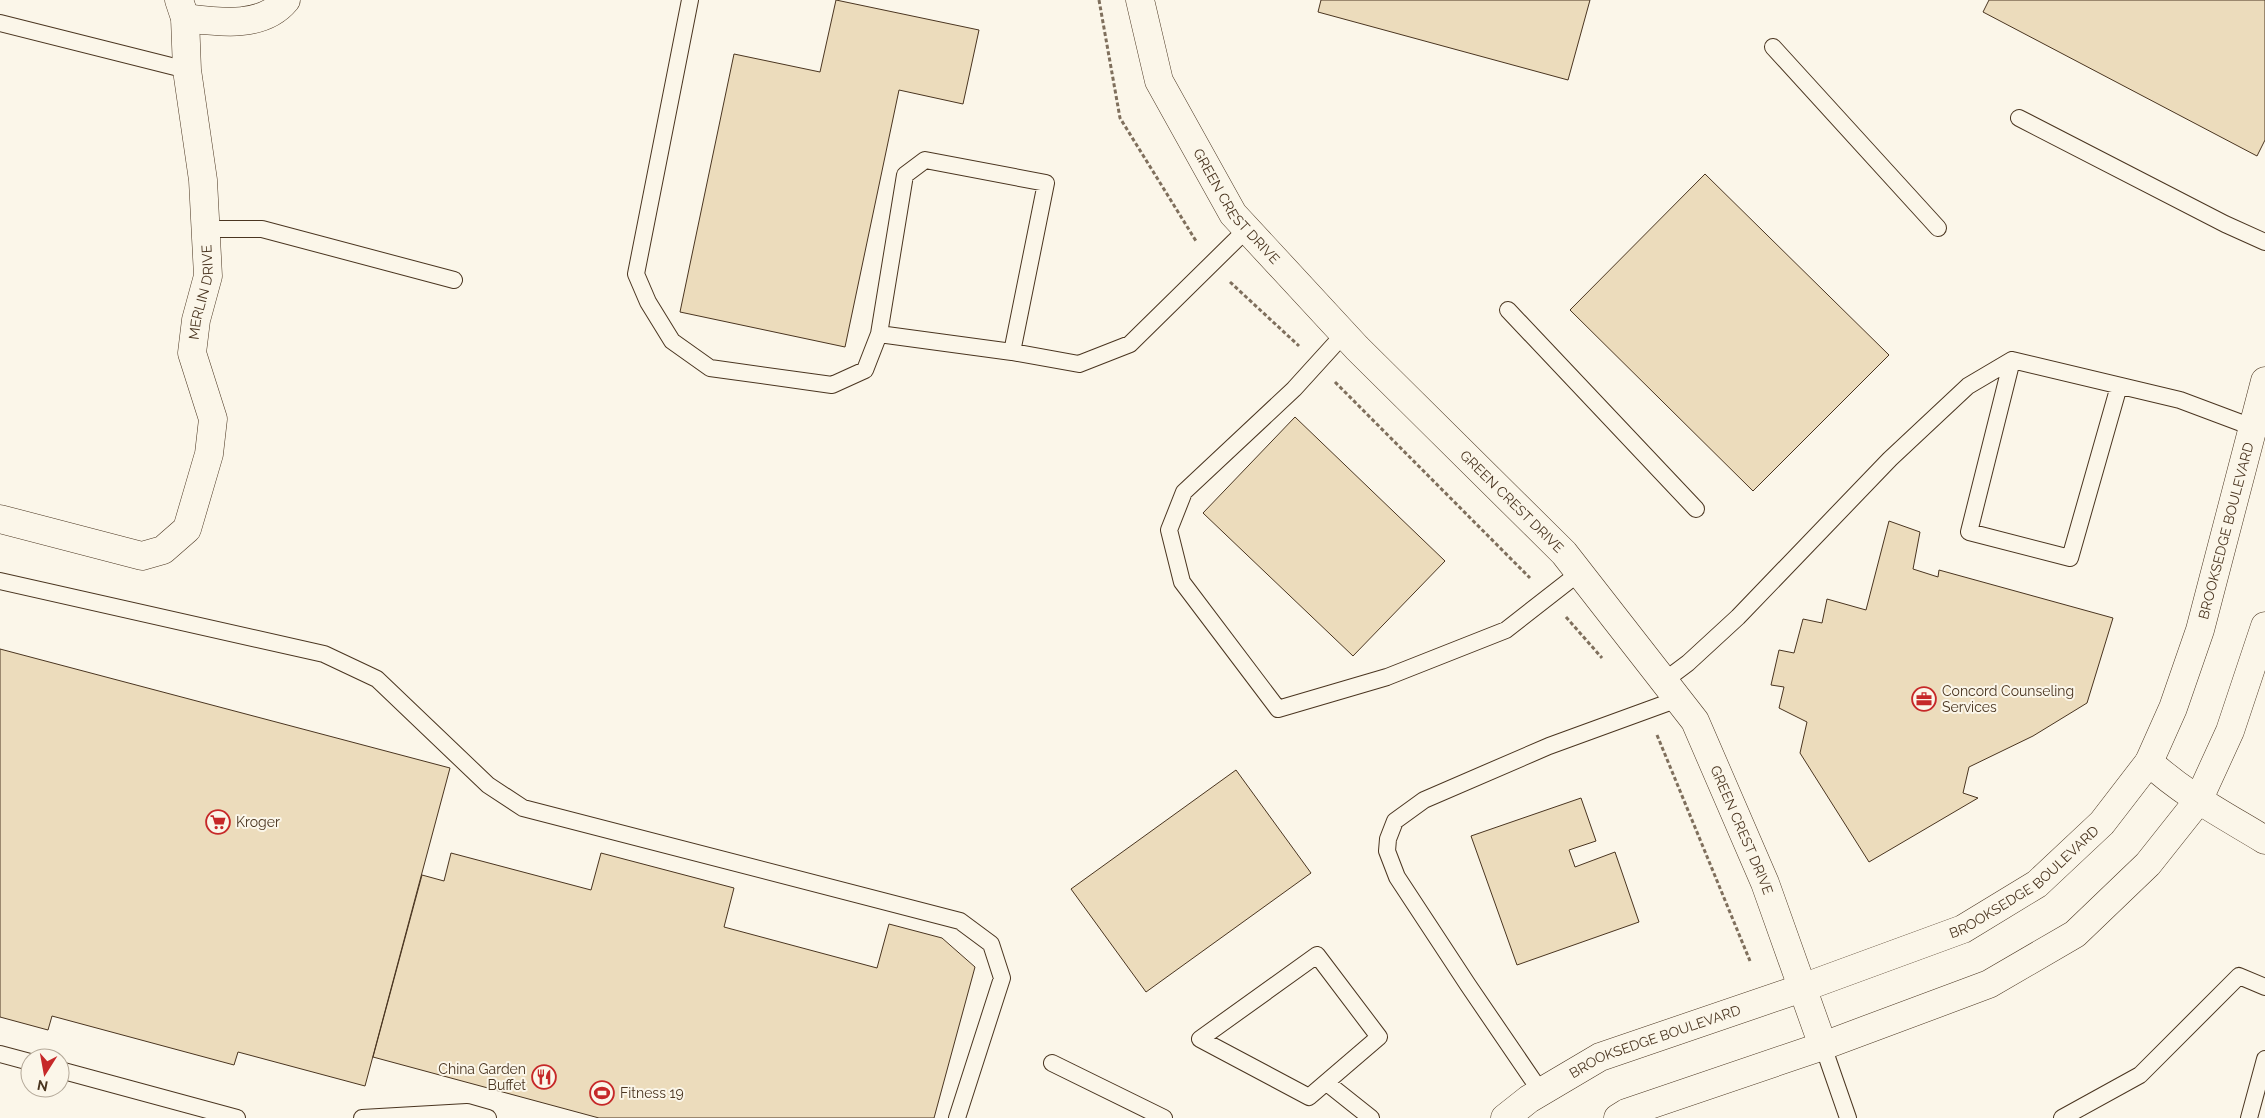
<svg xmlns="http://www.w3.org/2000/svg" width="2265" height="1118" font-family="Raleway,sans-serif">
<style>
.building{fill:#ecdcbc;stroke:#4a3520}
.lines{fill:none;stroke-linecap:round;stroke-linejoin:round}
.service-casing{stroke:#4a3520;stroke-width:18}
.minor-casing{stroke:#4a3520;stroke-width:29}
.path{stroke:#7f6f5c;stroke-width:3;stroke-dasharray:4 2.5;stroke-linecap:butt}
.service{stroke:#fbf6e9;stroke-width:16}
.minor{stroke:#fbf6e9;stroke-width:28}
.labels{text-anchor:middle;stroke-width:4;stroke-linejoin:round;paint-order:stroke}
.street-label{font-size:14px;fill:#4a3520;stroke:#fbf6e9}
.poi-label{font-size:14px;fill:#4a3520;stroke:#fbf6e9;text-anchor:start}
</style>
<rect width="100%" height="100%" fill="#fbf6e9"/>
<path class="building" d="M836 0 979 30 963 104 899 90 845 347 680 312 734 54 820 72Z
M1321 0H1590L1568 80 1318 12Z
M1989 0H2265V140L2257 156 1983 12Z
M1705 174 1889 355 1753 491 1570 310Z
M1295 417 1445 561 1353 656 1203 513Z
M1889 521 1920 532 1913 569 1938 577 1939 570 2113 618 2087 703 2033 736 1969 767 1963 793 1978 798 1869 862 1800 753 1807 722 1779 708 1784 687 1771 685 1779 650 1794 653 1803 619 1822 623 1827 599 1866 610Z
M0 649 450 768 365 1086 238 1052 234 1065 52 1016 48 1030 0 1017Z
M1236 770 1311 873 1146 992 1071 889Z
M1581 798 1596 841 1569 850 1575 867 1615 852 1639 922 1517 965 1471 836Z
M451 853 591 890 601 853 734 888 724 927 877 968 889 924 942 938 975 967 934 1118H599L373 1057 422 875 444 881Z"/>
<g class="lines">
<g class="service-casing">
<path id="service" d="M690 0 636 274 648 302 672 341 710 368 832 385 865 370 879 334 905 175 925 160 1046 183 1012 352
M0 23 187 70
M1773 47 1938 228
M2019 118 2225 224 2265 242
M205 229H262L454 280
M1508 310 1696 509
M879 334 1012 352 1079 364 1130 344 1247 229
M1344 334 1294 389 1184 492 1169 530 1182 582 1278 709 1387 677 1506 630 1579 573
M2119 386 2070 558 1969 532 2012 360 2180 400 2260 430
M0 581 324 654 377 679 488 785 523 808 960 921 991 944 1002 978 957 1118
M1664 681 1688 663 1738 617 1890 459 1968 386 2012 360
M1317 955 1379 1037 1309 1097 1200 1039Z
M1823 1046 1848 1118
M0 1054 30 1062
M1052 1063 1164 1118
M60 1070 237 1118
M1327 1083 1371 1118
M1541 1092 1468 985 1397 877 1387 851 1388 839 1395 821 1424 800 1549 746 1678 699
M362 1118 467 1112 488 1118
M2062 1118 2140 1075 2239 976 2265 987
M2249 1118 2265 1059"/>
</g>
<g class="minor-casing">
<g id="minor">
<path id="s1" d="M1140 0 1159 81 1233 214 1357 348 1564 553 1695 721 1765 883 1823 1046"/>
<path d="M185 18C218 22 262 29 286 0"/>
<path id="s2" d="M0 519 142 556 163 550 187 529 209 454 213 419 192 353 196 320 208 276 203 180 187 70 185 18 179 0"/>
<path d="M2149 762C2185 795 2224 815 2265 840"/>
<path id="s3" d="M1505 1118 1529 1099 1600 1057 1802 988 1963 929 2037 884 2102 823 2149 762 2173 708 2200 630 2265 381"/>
<path d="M1618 1118 1626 1113 1823 1046 1989 984 2075 934 2148 864 2198 801 2230 731 2265 626"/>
</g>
</g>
<path class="path" d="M1099 0 1120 118 1196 241
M1230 282 1299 346
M1335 382 1530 578
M1566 617 1602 658
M1657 735 1750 961"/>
<use href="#service" class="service"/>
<use href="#minor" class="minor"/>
</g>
<defs>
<g id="office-ring" transform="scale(1.25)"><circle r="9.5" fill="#fbf6e9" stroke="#c62828" stroke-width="1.5"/><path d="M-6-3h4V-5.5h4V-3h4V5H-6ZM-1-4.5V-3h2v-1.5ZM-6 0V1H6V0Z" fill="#c62828"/></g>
<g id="supermarket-ring" transform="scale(1.25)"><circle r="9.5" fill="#fbf6e9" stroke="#c62828" stroke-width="1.5"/><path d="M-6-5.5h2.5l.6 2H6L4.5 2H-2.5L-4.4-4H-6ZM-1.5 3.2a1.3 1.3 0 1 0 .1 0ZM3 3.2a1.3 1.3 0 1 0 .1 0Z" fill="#c62828"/></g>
<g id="restaurant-ring" transform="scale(1.25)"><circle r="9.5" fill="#fbf6e9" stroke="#c62828" stroke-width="1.5"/><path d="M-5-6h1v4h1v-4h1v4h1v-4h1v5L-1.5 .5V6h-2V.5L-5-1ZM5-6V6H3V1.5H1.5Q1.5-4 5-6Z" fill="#c62828"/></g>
<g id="stadium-ring" transform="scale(1.25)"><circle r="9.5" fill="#fbf6e9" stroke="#c62828" stroke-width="1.5"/><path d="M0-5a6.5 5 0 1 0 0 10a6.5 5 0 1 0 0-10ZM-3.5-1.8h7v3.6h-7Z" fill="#c62828"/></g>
</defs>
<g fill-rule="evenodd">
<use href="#office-ring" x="1924" y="699"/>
<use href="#supermarket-ring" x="218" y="822"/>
<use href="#restaurant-ring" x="544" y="1077"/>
<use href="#stadium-ring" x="602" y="1093"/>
</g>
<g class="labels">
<g class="street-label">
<text dy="5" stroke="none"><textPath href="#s1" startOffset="231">GREEN CREST DRIVE</textPath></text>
<text dy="5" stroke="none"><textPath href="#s2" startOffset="445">MERLIN DRIVE</textPath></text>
<text dy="5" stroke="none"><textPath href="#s1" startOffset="636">GREEN CREST DRIVE</textPath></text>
<text dy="5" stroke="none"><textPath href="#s3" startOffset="995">BROOKSEDGE BOULEVARD</textPath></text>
<text dy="5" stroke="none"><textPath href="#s1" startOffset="1041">GREEN CREST DRIVE</textPath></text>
<text dy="5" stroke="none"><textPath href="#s3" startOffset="575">BROOKSEDGE BOULEVARD</textPath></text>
<text dy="5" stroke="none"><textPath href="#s3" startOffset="170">BROOKSEDGE BOULEVARD</textPath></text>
</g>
<g class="poi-label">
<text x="1942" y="696">Concord Counseling<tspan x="1942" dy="16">Services</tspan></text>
<text x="236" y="827">Kroger</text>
<text x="526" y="1074" text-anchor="end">China Garden<tspan x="526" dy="16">Buffet</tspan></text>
<text x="620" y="1098">Fitness 19</text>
</g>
</g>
<g transform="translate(45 1073) rotate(191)"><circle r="24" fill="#fbf6e9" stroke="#b4a999"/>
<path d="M0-4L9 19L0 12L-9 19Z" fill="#c62828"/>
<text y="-8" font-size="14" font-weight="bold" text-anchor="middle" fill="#4a3520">N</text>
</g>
</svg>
